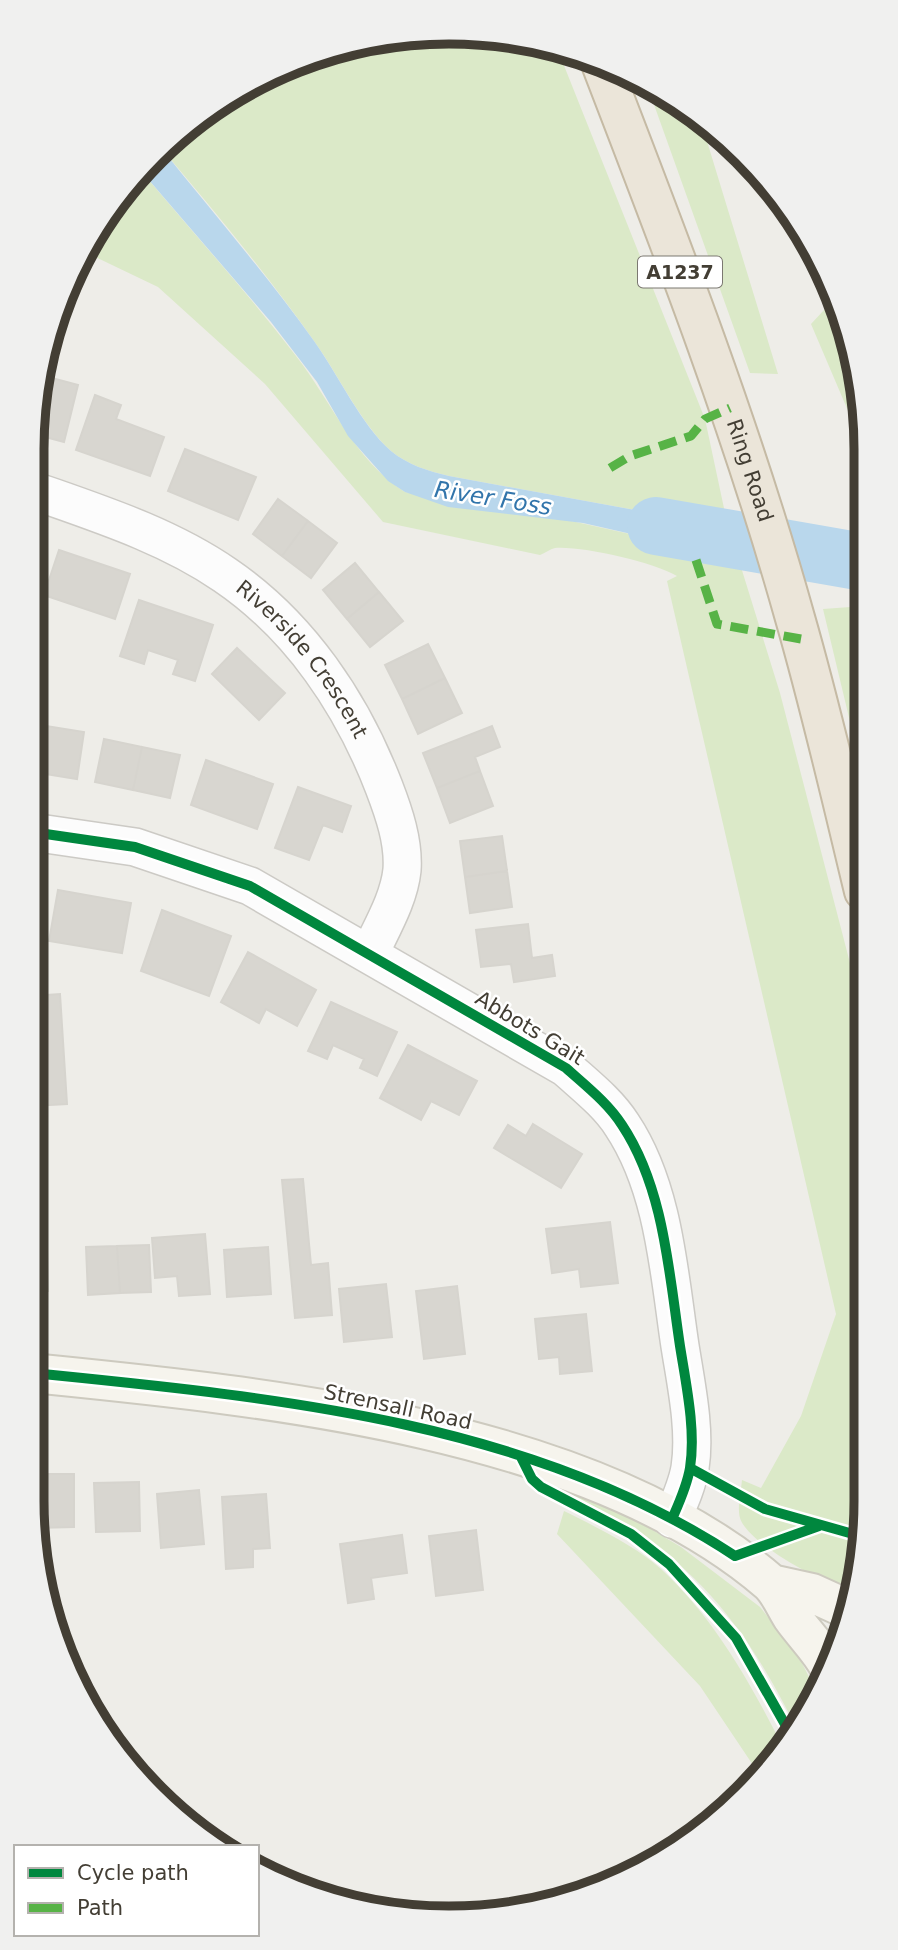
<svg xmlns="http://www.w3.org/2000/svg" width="898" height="1950" font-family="'DejaVu Sans',sans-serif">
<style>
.green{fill:#dbe9c8}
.water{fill:#b9d7ec}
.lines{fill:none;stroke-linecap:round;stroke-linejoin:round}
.river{stroke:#b9d7ec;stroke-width:58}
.building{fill:#d8d6d0;stroke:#d6d4ce;stroke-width:2}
.street-casing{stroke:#cccac5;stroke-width:40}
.secondary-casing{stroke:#cdcabf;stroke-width:42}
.highway-casing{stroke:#c5baa4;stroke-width:42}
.street{stroke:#fcfcfc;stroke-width:37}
.secondary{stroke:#f6f4ed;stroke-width:38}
.highway{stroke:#ebe5d9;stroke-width:38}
.quiet{stroke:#57b346;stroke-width:9;stroke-dasharray:18 9;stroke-linecap:butt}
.cycleway-casing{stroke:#fff;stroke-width:15}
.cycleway{stroke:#00873e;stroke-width:10}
.labels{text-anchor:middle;stroke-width:5;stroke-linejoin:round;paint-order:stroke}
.shield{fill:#fff;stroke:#7b7871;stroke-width:2}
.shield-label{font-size:19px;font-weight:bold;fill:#433e34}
.street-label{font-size:21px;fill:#433e34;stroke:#fff}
.water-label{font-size:23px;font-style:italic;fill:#3275ab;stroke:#fff}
.rim{fill:none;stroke:#433e34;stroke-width:9}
</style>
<rect width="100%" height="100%" fill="#eeede8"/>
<path class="green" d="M473 36 559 53 705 419 728 527 449 476C428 471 408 465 391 451 361 424 338 374 314 341 267 274 215 212 162 149L278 71Z
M647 85 699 115 778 374 750 373Z
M142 172C193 233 247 292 296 356 332 402 354 460 405 492L531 512 684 546 736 551 780 693 865 1021 866 1501 849 1591C824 1583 748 1544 740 1518 737 1508 741 1491 742 1480L761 1488 801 1416 836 1314 667 581 677 576C653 562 583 546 555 548 550 549 545 553 540 555L383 522 265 384 158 287 87 253Z
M837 296 863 394V446L811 324Z
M864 606V780L823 609Z
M574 1490 629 1516 681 1547 760 1607 798 1655 816 1691 795 1725C739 1614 685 1550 571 1496Z
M564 1511C596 1527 634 1545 661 1569 715 1619 749 1681 782 1745L761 1777 700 1686 557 1534Z"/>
<path class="water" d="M162 149C213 213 266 274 314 341 338 374 361 425 391 451 408 465 428 471 449 476L728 527 736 551 684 546 583 523 448 507 405 492 388 481 348 436 317 382 271 322 142 172 154 154Z"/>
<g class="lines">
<path class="river" d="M656 526 863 562"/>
</g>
<path class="building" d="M48 377 78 385 64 442 34 434Z
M95 395 121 405 116 419 164 437 150 476 76 450Z
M185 449 256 477 238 520 168 491Z
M278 499 308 521 282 556 253 534Z
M308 521 337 543 311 578 282 556Z
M59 550 130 574 115 619 44 595Z
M355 563 379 592 347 619 323 590Z
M379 592 403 621 370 647 347 619Z
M139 600 213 625 195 681 173 674 178 660 148 650 144 664 120 656Z
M428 644 445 678 402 699 385 665Z
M237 648 285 693 259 720 212 674Z
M445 678 462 713 418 734 402 699Z
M32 724 46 726 39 773 32 772Z
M46 726 84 732 77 779 39 773Z
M492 726 500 747 475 757 480 771 437 788 423 753Z
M104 739 142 747 133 790 95 782Z
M142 747 180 755 170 798 133 790Z
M206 760 273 784 257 829 191 805Z
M480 771 493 806 450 823 437 788Z
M298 787 351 806 342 832 323 825 309 860 275 848Z
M502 836 507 871 465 877 460 841Z
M507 871 512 907 470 913 465 877Z
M32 878 35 926 32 927Z
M58 890 131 903 122 953 49 941Z
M162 910 231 936 209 996 141 971Z
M528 924 532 958 552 955 555 976 514 982 511 964 481 967 476 930Z
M248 952 316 990 297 1026 266 1009 259 1023 221 1002Z
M60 994 67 1104 32 1106V996Z
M331 1002 397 1032 377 1076 360 1068 364 1059 333 1045 327 1059 308 1051Z
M408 1045 477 1081 459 1115 431 1101 421 1120 380 1098Z
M533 1124 582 1154 561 1188 494 1148 508 1125 526 1136Z
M303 1179 311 1265 328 1263 332 1315 295 1318 282 1180Z
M610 1222 618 1283 581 1287 579 1269 552 1273 546 1229Z
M205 1234 210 1294 179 1296 177 1276 155 1278 152 1238Z
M149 1245 151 1292 120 1293 117 1246Z
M117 1246 120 1293 88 1295 86 1247Z
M268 1247 271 1294 227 1297 224 1250Z
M32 1250H47L48 1291H32Z
M386 1284 392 1337 344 1342 339 1289Z
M457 1286 465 1354 424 1359 416 1291Z
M586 1314 592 1371 560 1374 559 1357 539 1359 535 1319Z
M32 1474H74V1527L36 1528Z
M139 1482 140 1531 96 1532 94 1483Z
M199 1490 204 1544 161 1548 157 1494Z
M266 1494 270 1548 253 1549V1567L226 1569 222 1497Z
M476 1530 483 1590 436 1596 429 1536Z
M402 1535 407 1573 371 1578 374 1599 348 1603 340 1544Z"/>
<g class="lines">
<g class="street-casing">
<g id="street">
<path id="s1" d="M32 490C97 513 167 535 225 575 300 626 352 704 384 787 394 813 404 842 402 870 399 899 382 927 370 953"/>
<path d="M32 832 135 847 250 886 566 1068C586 1086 608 1103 622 1125 664 1188 669 1273 680 1346 686 1384 696 1430 690 1468 687 1486 679 1503 672 1519"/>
</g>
</g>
<g class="secondary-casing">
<path id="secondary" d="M32 1373C261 1396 588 1427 769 1582 779 1591 785 1606 792 1617 804 1634 820 1649 830 1668
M771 1584 812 1593 845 1608"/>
</g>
<g class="highway-casing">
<g id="highway">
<path id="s2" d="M600 61C671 245 742 428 795 618 821 708 842 800 864 891"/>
</g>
</g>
<use href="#street" class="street"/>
<use href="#secondary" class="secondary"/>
<use href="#highway" class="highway"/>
<path class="quiet" d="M610 468 630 456 691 436 705 419 730 408
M696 560 717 624 801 639"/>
<g class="cycleway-casing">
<path id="cycleway" d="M32 832 135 847 250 886 566 1068C586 1086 608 1103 622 1125 664 1188 669 1273 680 1346 686 1384 696 1430 690 1468 687 1486 679 1503 672 1519
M32 1373C270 1397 529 1420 735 1556L819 1526
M521 1457 532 1479 541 1487 631 1534 669 1564 736 1638 790 1733
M690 1468 765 1509 860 1536"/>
</g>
<use href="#cycleway" class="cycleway"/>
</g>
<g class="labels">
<rect class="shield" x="638" y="256.5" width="84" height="31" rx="5"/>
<g class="shield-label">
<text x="680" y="279">A1237</text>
</g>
<g class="street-label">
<text dy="7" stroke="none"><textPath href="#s2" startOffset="436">Ring Road</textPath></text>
<text dy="7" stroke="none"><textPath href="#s1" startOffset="327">Riverside Crescent</textPath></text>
<text transform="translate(530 1028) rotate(31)" y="7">Abbots Gait</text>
<text transform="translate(398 1407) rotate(12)" y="7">Strensall Road</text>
</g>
<g class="water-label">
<text transform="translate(493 498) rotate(9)" y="8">River Foss</text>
</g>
</g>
<path d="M0 0H898V1950H0ZM449 44H449A405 405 0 0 1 854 449V1501A405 405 0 0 1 449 1906H449A405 405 0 0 1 44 1501V449A405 405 0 0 1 449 44Z" fill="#f0f0ef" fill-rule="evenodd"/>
<path class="rim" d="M449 44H449A405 405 0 0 1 854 449V1501A405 405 0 0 1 449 1906H449A405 405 0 0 1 44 1501V449A405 405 0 0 1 449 44Z"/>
<rect x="14" y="1845" width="245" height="91" fill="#ffffff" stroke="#b4b2ae" stroke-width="2"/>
<rect x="28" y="1868" width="35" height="10" fill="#00873e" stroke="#b4b2ae" stroke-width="2"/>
<text x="77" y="1880" font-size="21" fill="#433e34">Cycle path</text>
<rect x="28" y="1903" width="35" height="10" fill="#57b346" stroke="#b4b2ae" stroke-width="2"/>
<text x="77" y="1915" font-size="21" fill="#433e34">Path</text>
</svg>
